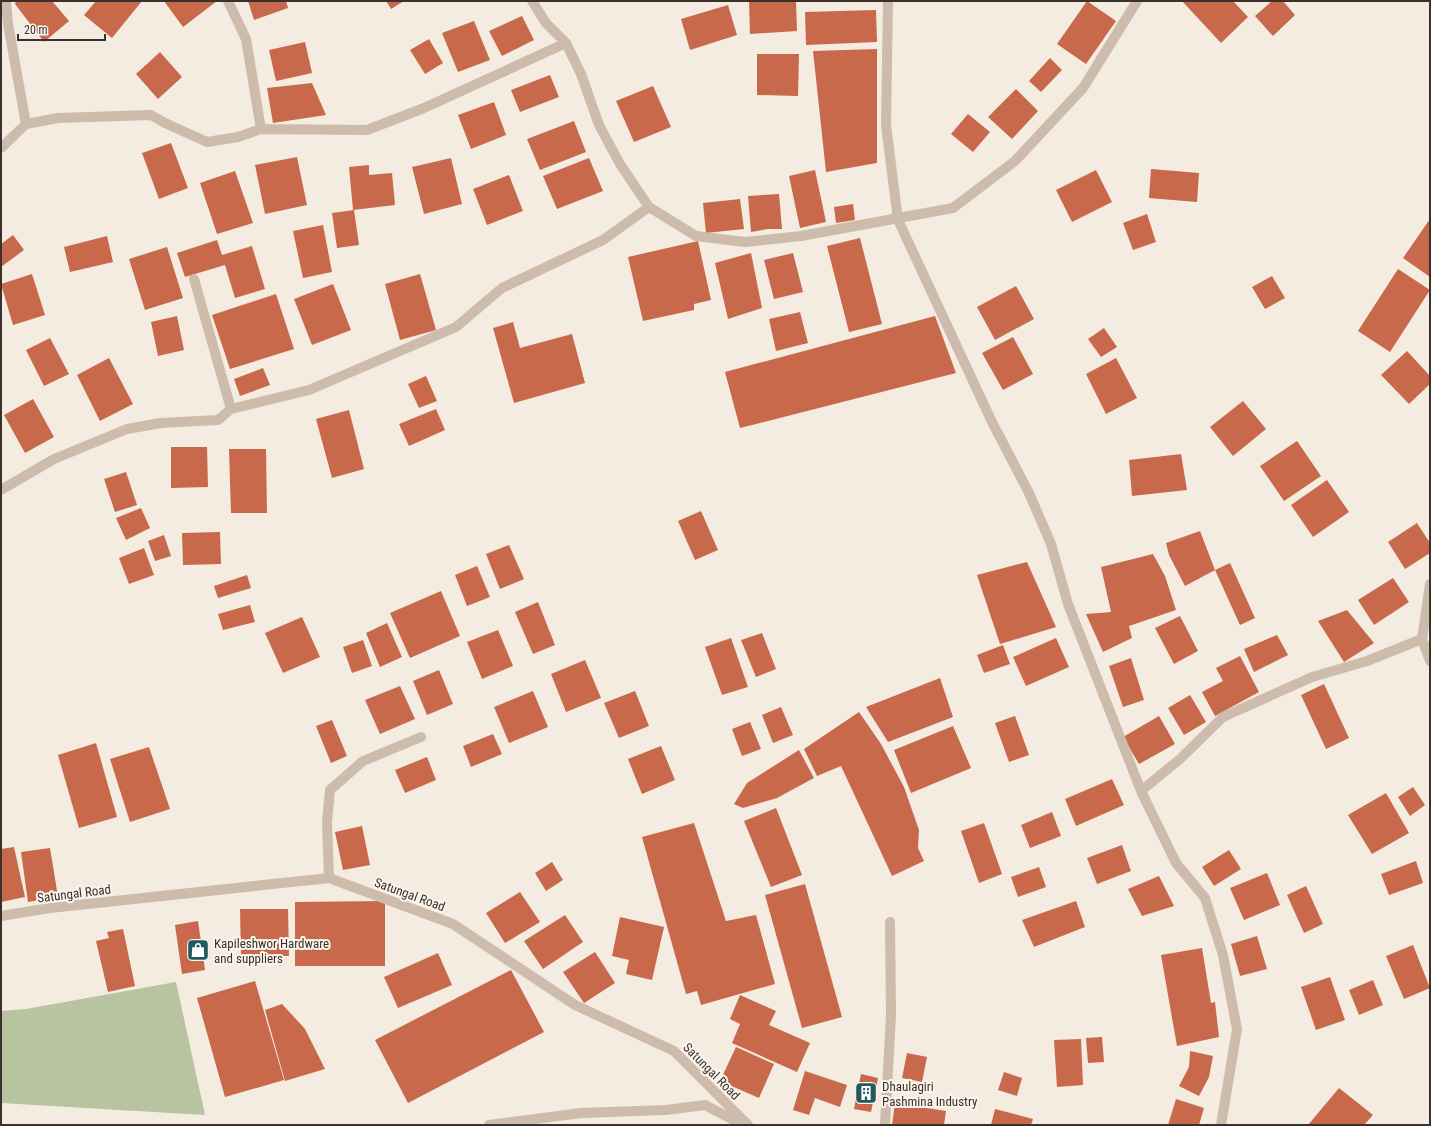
<svg xmlns="http://www.w3.org/2000/svg" width="1431" height="1126" font-family="'Roboto Condensed',sans-serif">
<style>
.green{fill:#b8c4a0}
.building{fill:#c8694b}
.lines{fill:none;stroke-linecap:round;stroke-linejoin:round}
.minor{stroke:#cdbbac;stroke-width:10}
.labels{text-anchor:middle;stroke-width:4;stroke-linejoin:round;paint-order:stroke}
.street-label{font-size:13px;fill:#3b302b;stroke:#fbf5ee}
.poi-label{font-size:13px;fill:#3b302b;stroke:#fbf5ee;text-anchor:start}
</style>
<rect width="100%" height="100%" fill="#f4ebe1"/>
<path class="green" d="M176 982 205 1115 1 1103V1011L26 1009Z"/>
<path class="building" d="M16 1H52L69 21 44 42 15 4Z
M96 1H142L112 38 84 15Z
M164 1H217L183 27Z
M248 1H286L288 8 254 20Z
M386 1H404L391 9Z
M749 1H796L797 31 750 34Z
M1087 1 1116 21 1086 64 1057 44Z
M1182 1H1233L1248 17 1221 43Z
M1272 1H1283L1295 15 1273 36 1255 16Z
M728 5 737 35 690 50 681 19Z
M876 10 877 42 806 45 805 12Z
M522 16 534 40 502 56 489 31Z
M474 21 490 60 458 72 442 33Z
M429 39 443 63 425 74 410 50Z
M305 42 312 73 276 81 269 50Z
M877 49V163L826 172 813 51Z
M160 52 182 77 158 99 136 74Z
M757 54H799L798 96 757 95Z
M1050 58 1062 70 1041 92 1029 81Z
M550 75 559 97 520 112 511 90Z
M312 83 326 115 273 123 267 88Z
M653 86 671 127 634 142 616 101Z
M1016 89 1038 111 1012 139 988 117Z
M494 102 506 135 471 149 458 115Z
M968 114 990 132 973 152 951 134Z
M574 121 586 152 540 170 527 139Z
M171 143 188 188 159 199 142 153Z
M297 157 307 205 265 214 255 165Z
M451 158 462 204 424 214 412 167Z
M589 158 603 191 557 209 543 176Z
M369 165V175L392 173 395 205 353 210 349 167Z
M1151 169 1199 173 1197 202 1149 198Z
M815 170 826 222 800 228 789 176Z
M1096 170 1112 202 1072 222 1056 190Z
M235 171 253 223 217 234 200 183Z
M509 175 523 211 487 225 473 189Z
M779 194 782 229H768L751 232 748 196Z
M740 199 744 229 706 233 703 203Z
M853 204 855 220 836 223 834 207Z
M354 210 359 245 337 248 332 213Z
M1147 214 1156 242 1133 250 1123 223Z
M1430 219V277L1403 258Z
M323 225 332 272 303 278 293 231Z
M13 235 24 250 1 267V244Z
M107 236 113 262 70 272 64 247Z
M860 238 882 324 849 332 827 246Z
M217 240 222 255 252 246 265 289 235 298 225 265 185 277 177 253Z
M698 241 711 300 694 304V310L643 321 628 257Z
M167 247 183 298 145 310 129 259Z
M751 253 762 308 728 319 715 263Z
M793 253 803 292 774 299 764 260Z
M1398 269 1430 290 1390 352 1358 331Z
M32 274 45 315 13 325 1 284Z
M420 274 436 330 400 340 385 284Z
M1272 276 1285 298 1265 309 1252 287Z
M333 284 351 330 312 345 294 299Z
M1016 286 1034 319 995 340 977 307Z
M276 294 294 349 230 369 212 315Z
M800 312 808 343 776 351 769 319Z
M177 316 184 350 158 356 151 322Z
M935 316 956 373 740 428 725 372Z
M513 322 520 348 572 334 585 383 514 403 493 328Z
M1104 328 1117 347 1101 357 1088 339Z
M1013 337 1033 374 1003 390 982 353Z
M50 338 69 374 44 386 26 350Z
M1407 351 1430 376V384L1409 404 1381 375Z
M109 358 133 404 100 421 77 375Z
M1116 358 1137 398 1106 414 1086 374Z
M263 368 270 385 240 396 234 379Z
M426 376 437 401 419 408 408 384Z
M33 399 54 437 25 453 4 415Z
M1243 401 1266 429 1233 456 1210 427Z
M436 409 445 430 409 446 399 424Z
M349 410 364 469 332 478 316 419Z
M1297 441 1321 476 1284 501 1260 466Z
M171 447H207L208 487 171 488Z
M229 449H266L267 513H231Z
M1181 454 1187 490 1132 496 1129 460Z
M126 472 137 505 115 512 104 479Z
M1327 480 1349 512 1313 537 1291 505Z
M141 508 150 528 126 540 116 518Z
M701 511 718 550 695 560 678 521Z
M1417 523 1430 543V553L1405 569 1388 542Z
M1200 531 1215 570 1230 563 1255 618 1240 625 1215 570 1185 586 1169 555 1166 543Z
M220 532 221 564 183 565 182 533Z
M164 535 171 556 155 561 148 541Z
M509 545 524 579 500 589 486 554Z
M144 548 154 575 129 584 119 558Z
M1153 554 1165 576 1176 610 1129 626 1132 638 1103 652 1086 614 1111 612 1101 567Z
M1027 562 1056 627 1000 644 977 575Z
M477 566 490 597 467 606 455 575Z
M247 575 251 588 218 598 214 586Z
M1393 578 1409 602 1374 625 1358 600Z
M441 591 460 636 410 658 390 613Z
M538 602 555 645 533 654 515 612Z
M250 605 255 622 223 630 218 614Z
M1347 610 1374 643 1344 662 1318 621Z
M1180 616 1198 651 1174 664 1155 628Z
M302 617 320 657 283 673 265 633Z
M387 623 402 657 380 667 366 633Z
M498 630 513 666 482 679 467 642Z
M762 633 776 669 756 677 741 640Z
M1277 635 1288 655 1254 672 1244 649Z
M731 638 748 687 722 695 705 647Z
M1056 638 1069 667 1026 686 1013 657Z
M363 640 372 666 352 673 343 647Z
M1003 645 1010 664 984 673 977 655Z
M1240 656 1259 692 1215 716 1202 692 1223 681 1216 668Z
M1131 658 1144 700 1123 707 1109 666Z
M585 660 601 698 566 712 551 674Z
M439 670 453 704 427 715 413 681Z
M940 678 953 717 888 742 866 707Z
M1324 684 1349 738 1326 749 1301 695Z
M400 686 415 719 380 734 365 700Z
M533 691 548 727 509 743 494 707Z
M635 691 649 726 619 738 604 703Z
M1190 695 1206 722 1184 735 1168 708Z
M781 707 793 735 773 743 762 715Z
M859 712 881 744 904 787 919 830 918 848 924 861 892 876 841 766 817 776 804 749Z
M1015 716 1029 755 1009 762 995 723Z
M1159 716 1175 744 1139 764 1123 737Z
M332 720 347 756 331 763 316 726Z
M750 722 761 749 742 756 732 729Z
M953 726 971 768 911 793 894 750Z
M493 734 502 754 471 767 463 746Z
M96 743 117 817 79 828 58 755Z
M661 746 675 780 642 794 628 759Z
M149 747 170 809 130 822 110 759Z
M799 750 814 778 777 798 743 808 734 804 747 783Z
M427 757 436 780 405 793 395 770Z
M1112 779 1124 805 1076 826 1065 799Z
M1413 787 1425 805 1410 816 1398 797Z
M1386 793 1409 833 1372 854 1348 815Z
M776 808 802 875 771 887 744 821Z
M1052 812 1061 836 1030 848 1021 825Z
M694 823 726 921 756 915 775 984 701 1005 697 991 686 994 642 837Z
M984 823 1002 874 979 883 961 831Z
M362 826 370 865 343 870 335 832Z
M1122 845 1131 871 1097 884 1087 858Z
M14 847 25 897 1 902V849Z
M50 848 58 897 28 902 21 852Z
M1229 850 1241 869 1214 886 1202 867Z
M1416 861 1423 883 1389 895 1381 874Z
M552 862 563 880 546 891 535 873Z
M1039 867 1046 887 1018 897 1011 877Z
M1267 873 1280 905 1244 920 1230 888Z
M1159 876 1174 906 1142 916 1128 889Z
M805 884 842 1017 802 1028 765 895Z
M1306 886 1323 924 1304 933 1287 895Z
M520 892 540 922 505 943 486 913Z
M385 901V966H295V902Z
M1076 901 1085 927 1034 947 1022 920Z
M240 909H288L289 956H241Z
M565 915 583 942 543 969 524 941Z
M620 917 664 927 652 980 626 974 629 960 612 956Z
M198 921 205 970 182 974 175 925Z
M123 929 135 986 108 992 96 941 109 938 107 932Z
M1257 936 1267 969 1240 976 1231 944Z
M1413 945 1430 988 1404 999 1386 956Z
M1202 948 1211 1003 1215 1002 1219 1037 1177 1046 1161 955Z
M595 952 615 983 584 1003 563 972Z
M438 953 452 985 398 1008 384 977Z
M511 970 544 1032 408 1103 375 1040Z
M1330 977 1345 1020 1316 1030 1301 987Z
M1373 980 1383 1005 1359 1015 1349 990Z
M255 981 284 1080 225 1097 197 998Z
M740 995 776 1011 769 1025 810 1043 797 1072 732 1043 740 1024 730 1019Z
M282 1004 305 1029 325 1069 285 1081 265 1010Z
M1102 1037 1104 1062 1088 1063 1086 1038Z
M1081 1039 1083 1085 1057 1087 1054 1040Z
M736 1047 774 1064 759 1098 720 1081Z
M1190 1051 1213 1056 1209 1077 1199 1096 1179 1086 1189 1067Z
M907 1053 927 1057 922 1082 902 1078Z
M805 1071 847 1085 840 1107 815 1098 809 1115 793 1110Z
M1004 1072 1022 1078 1017 1096 998 1090Z
M861 1074 878 1078 871 1112 854 1109Z
M1339 1088 1373 1115 1364 1125H1308Z
M1176 1099 1204 1108 1199 1125H1168Z
M895 1103 946 1111 944 1125H892Z
M995 1109 1033 1119 1031 1125H991Z"/>
<g class="lines">
<path class="minor" d="M6 1 8 24 26 124
M532 1 546 23 566 43
M888 1 886 125 898 220 992 422 1029 493 1051 544 1068 604 1141 791 1176 863 1205 898 1223 955 1237 1029 1221 1125
M261 129 367 130 424 108 566 43 581 74 599 125 620 164 649 207
M1 148 26 124 58 118 151 115 165 123 207 142 238 137 261 129 246 39 228 1
M194 279 231 409 309 390 456 327 502 288 603 240 649 207 696 236 745 242 801 236 953 208 1015 161 1083 88 1137 1
M1 490 54 459 127 429 161 423 218 420 231 409
M1422 639 1430 661
M1141 791 1180 759 1223 717 1312 677 1367 661 1422 639 1430 584
M329 878 327 822 330 790 363 761 421 737
M1 916 50 908 329 878 453 924 575 1005 674 1051 748 1125
M489 1125 581 1113 666 1110 705 1105 743 1125
M885 1125 891 1015 890 922"/>
</g>
<defs>
<g id="shop-square" transform="scale(1.15)"><rect x="-9" y="-9" width="18" height="18" rx="4" fill="#1f5a5e" stroke="#fbf5ee"/><path d="M-5-2.5h2.3a2.7 3.5 0 0 1 5.4 0H5L5.5 6h-11ZM-1.5-2.5h3a1.5 2.3 0 0 0-3 0Z" fill="#fff"/></g>
<g id="building-square" transform="scale(1.15)"><rect x="-9" y="-9" width="18" height="18" rx="4" fill="#1f5a5e" stroke="#fbf5ee"/><path d="M-4-6H4V6H1V3H-1V6H-4ZM-2.5-4.3h1.7v1.8h-1.7ZM.8-4.3h1.7v1.8H.8ZM-2.5-1h1.7V.8h-1.7ZM.8-1h1.7V.8H.8Z" fill="#fff"/></g>
</defs>
<g fill-rule="evenodd">
<use href="#shop-square" x="198" y="950"/>
<use href="#building-square" x="866" y="1093"/>
</g>
<g class="labels">
<g class="street-label">
<text transform="translate(74 893) rotate(-7)" y="5">Satungal Road</text>
<text transform="translate(410 894) rotate(20)" y="5">Satungal Road</text>
<text transform="translate(712 1071) rotate(45)" y="5">Satungal Road</text>
</g>
<g class="poi-label">
<text x="214" y="948">Kapileshwor Hardware<tspan x="214" dy="15">and suppliers</tspan></text>
<text x="882" y="1091">Dhaulagiri<tspan x="882" dy="15">Pashmina Industry</tspan></text>
</g>
</g>
<rect width="1431" height="1126" fill="none" stroke="#3b302b" stroke-width="4"/>
<path d="M18 34v6h87v-6" fill="none" stroke="#3b302b" stroke-width="2"/>
<text x="24" y="34" font-size="12" fill="#3b302b" stroke="#fbf5ee" stroke-width="3" paint-order="stroke">20 m</text>
</svg>
